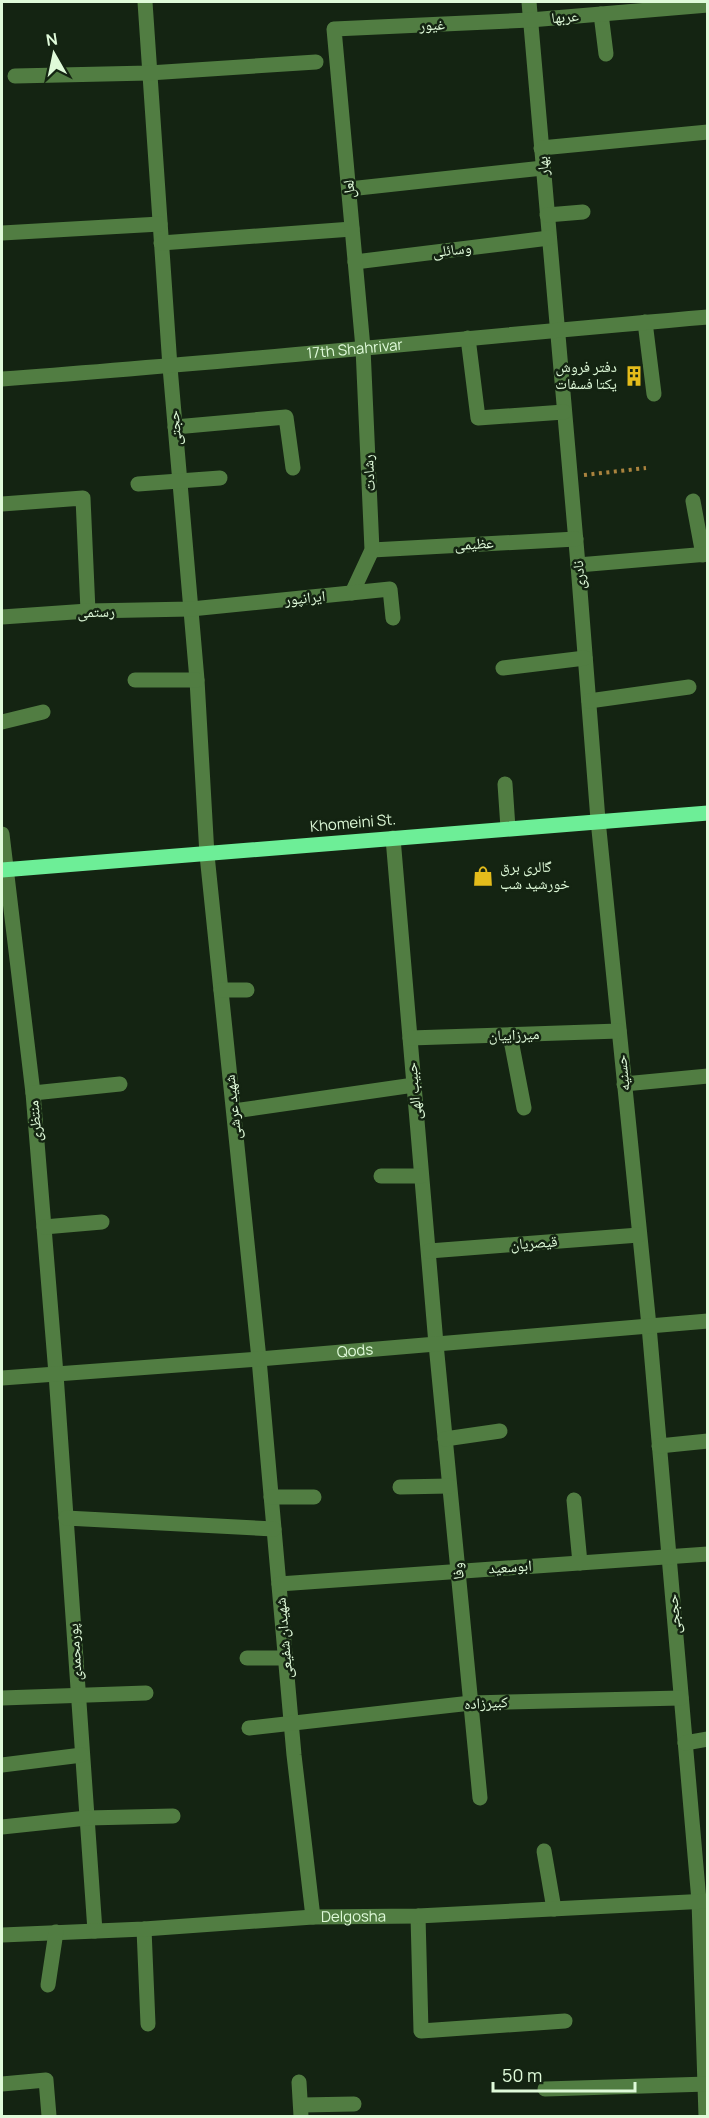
<svg xmlns="http://www.w3.org/2000/svg" width="709" height="2118" font-family="Manrope,'Noto Naskh Arabic',sans-serif">
<style>
.lines{fill:none;stroke-linecap:round;stroke-linejoin:round}
.path{stroke:#aa833e;stroke-width:4;stroke-dasharray:3 4.5;stroke-linecap:butt}
.minor{stroke:#517d42;stroke-width:15}
.major{stroke:#6dee97;stroke-width:15}
.labels{text-anchor:middle;stroke-width:5;stroke-linejoin:round;paint-order:stroke}
.street-label{font-size:15px;fill:#dffad9;stroke:#142412}
.poi-label{font-size:15px;fill:#dffad9;stroke:#142412;text-anchor:end}
</style>
<rect width="100%" height="100%" fill="#142412"/>
<g class="lines">
<path class="path" d="M584 475 646 468"/>
<g class="minor">
<path d="M145 2 170 367 197 680 207 855 259 1359 294 1755 313 1917"/>
<path d="M529 2 578 565 598 820 649 1326 699 1901 706 2116"/>
<path d="M601 14 606 54"/>
<path d="M15 76 149 73 316 62"/>
<path d="M541 148 708 132"/>
<path d="M349 189 543 168"/>
<path d="M547 215 583 212"/>
<path d="M2 233 160 224"/>
<path d="M161 243 352 229"/>
<path d="M355 262 549 238"/>
<path d="M645 322 654 394"/>
<path d="M468 338 478 418 564 412"/>
<path id="s1" d="M2 379C237 362 472 337 708 317"/>
<path d="M175 427 286 417 293 468"/>
<path d="M138 484 220 478"/>
<path d="M693 501 703 555"/>
<path d="M2 504 83 498 88 611"/>
<path d="M372 550 576 539"/>
<path d="M578 565 708 554"/>
<path d="M352 593 372 550 363 348 334 29 530 20 708 5"/>
<path d="M2 617 88 611 191 609 390 589 393 618"/>
<path d="M503 668 585 658"/>
<path d="M135 680H197"/>
<path d="M589 701 689 687"/>
<path d="M2 722 43 712"/>
<path d="M505 784 508 828"/>
<path d="M2 834 33 1093 56 1374 95 1931"/>
<path d="M393 838 436 1344 480 1798"/>
<path d="M221 990H247"/>
<path d="M510 1035 524 1108"/>
<path d="M410 1038 619 1031"/>
<path d="M624 1084 708 1076"/>
<path d="M33 1093 120 1084"/>
<path d="M234 1111 414 1085"/>
<path d="M381 1176H421"/>
<path d="M44 1227 102 1222"/>
<path d="M429 1251 639 1235"/>
<path id="s2" d="M2 1378 259 1359 708 1321"/>
<path d="M445 1439 500 1431"/>
<path d="M659 1446 708 1441"/>
<path d="M400 1487 449 1486"/>
<path d="M271 1497H314"/>
<path d="M574 1500 580 1563"/>
<path d="M66 1518 274 1529"/>
<path d="M279 1584 708 1554"/>
<path d="M247 1658H286"/>
<path d="M2 1698 146 1693"/>
<path d="M249 1728 471 1703 681 1698"/>
<path d="M685 1743 708 1739"/>
<path d="M2 1765 82 1755"/>
<path d="M2 1827 87 1818 173 1816"/>
<path d="M544 1851 554 1909"/>
<path d="M418 1916 421 2031 565 2021"/>
<path d="M144 1929 148 2024"/>
<path id="s3" d="M2 1935 144 1929 313 1917 418 1916 708 1901"/>
<path d="M48 1985 56 1932"/>
<path d="M299 2082 301 2116"/>
<path d="M2 2084 46 2080 49 2116"/>
<path d="M545 2089 708 2084"/>
<path d="M301 2105 354 2104"/>
</g>
<path class="major" d="M2 870 708 813"/>
</g>
<defs>
<g id="building-bare" transform="scale(1.62)"><path d="M-4-6H4V6H1V3H-1V6H-4ZM-2.5-4.3h1.7v1.8h-1.7ZM.8-4.3h1.7v1.8H.8ZM-2.5-1h1.7V.8h-1.7ZM.8-1h1.7V.8H.8Z" fill="#e4bc1b" stroke="#142412" stroke-width="2.5" paint-order="stroke"/></g>
<g id="shop-bare" transform="scale(1.62)"><path d="M-5-2.5h2.3a2.7 3.5 0 0 1 5.4 0H5L5.5 6h-11ZM-1.5-2.5h3a1.5 2.3 0 0 0-3 0Z" fill="#e4bc1b" stroke="#142412" stroke-width="2.5" paint-order="stroke"/></g>
</defs>
<g fill-rule="evenodd">
<use href="#building-bare" x="634" y="376"/>
<use href="#shop-bare" x="483" y="876"/>
</g>
<g class="labels">
<g class="street-label">
<text transform="translate(565 17) rotate(-5)" y="5">عربها</text>
<text transform="translate(432 25) rotate(-3)" y="5">غیور</text>
<text transform="translate(543 166) rotate(-95)" y="5">بهار</text>
<text transform="translate(349 189) rotate(-95)" y="5">لعل</text>
<text transform="translate(452 250) rotate(-7)" y="5">وسائلی</text>
<text dy="5" stroke="none"><textPath href="#s1" startOffset="354">17th Shahrivar</textPath></text>
<text transform="translate(175 428) rotate(-95)" y="5">حجتی</text>
<text transform="translate(369 473) rotate(-93)" y="5">رشادت</text>
<text transform="translate(474 544) rotate(-3)" y="5">عظیمی</text>
<text transform="translate(579 575) rotate(-95)" y="5">نادری</text>
<text transform="translate(305 598) rotate(-6)" y="5">ایرانپور</text>
<text transform="translate(96 612) rotate(-2)" y="5">رستمی</text>
<text transform="translate(353 823) rotate(-5)" y="5">Khomeini St.</text>
<text transform="translate(514 1035) rotate(-2)" y="5">میرزاییان</text>
<text transform="translate(623 1073) rotate(-96)" y="5">حسنیه</text>
<text transform="translate(414 1091) rotate(-95)" y="5">حبیب الهی</text>
<text transform="translate(233 1107) rotate(-96)" y="5">شهید عرشی</text>
<text transform="translate(35 1121) rotate(-95)" y="5">منتظری</text>
<text transform="translate(534 1243) rotate(-4)" y="5">قیصریان</text>
<text dy="5" stroke="none"><textPath href="#s2" startOffset="354">Qods</textPath></text>
<text transform="translate(510 1567) rotate(-4)" y="5">ابوسعید</text>
<text transform="translate(458 1571) rotate(-96)" y="5">وفا</text>
<text transform="translate(674 1614) rotate(-95)" y="5">حججی</text>
<text transform="translate(284 1638) rotate(-95)" y="5">شهیدان شفیعی</text>
<text transform="translate(75 1652) rotate(-94)" y="5">پورمحمدی</text>
<text transform="translate(486 1703) rotate(-3)" y="5">کبیرزاده</text>
<text dy="5" stroke="none"><textPath href="#s3" startOffset="352">Delgosha</textPath></text>
</g>
<g class="poi-label">
<text x="617" y="372">دفتر فروش<tspan x="617" dy="17">یکتا فسفات</tspan></text>
<text x="500" y="872" text-anchor="start">گالری برق<tspan x="500" dy="17">خورشید شب</tspan></text>
</g>
</g>
<rect width="709" height="2118" fill="none" stroke="#dffad9" stroke-width="6"/>
<g transform="translate(54 54) rotate(351)" stroke="#142412" stroke-width="4.5" paint-order="stroke">
<path d="M0-4.5L10 22L0 15L-10 22Z" fill="#dffad9"/>
<text y="-9" font-size="16" font-weight="bold" text-anchor="middle" fill="#dffad9">N</text>
</g>
<path d="M493 2082v9h142v-9" fill="none" stroke="#dffad9" stroke-width="3"/>
<text x="502" y="2082" font-size="18" fill="#dffad9" stroke="#142412" stroke-width="4.5" paint-order="stroke">50 m</text>
</svg>
